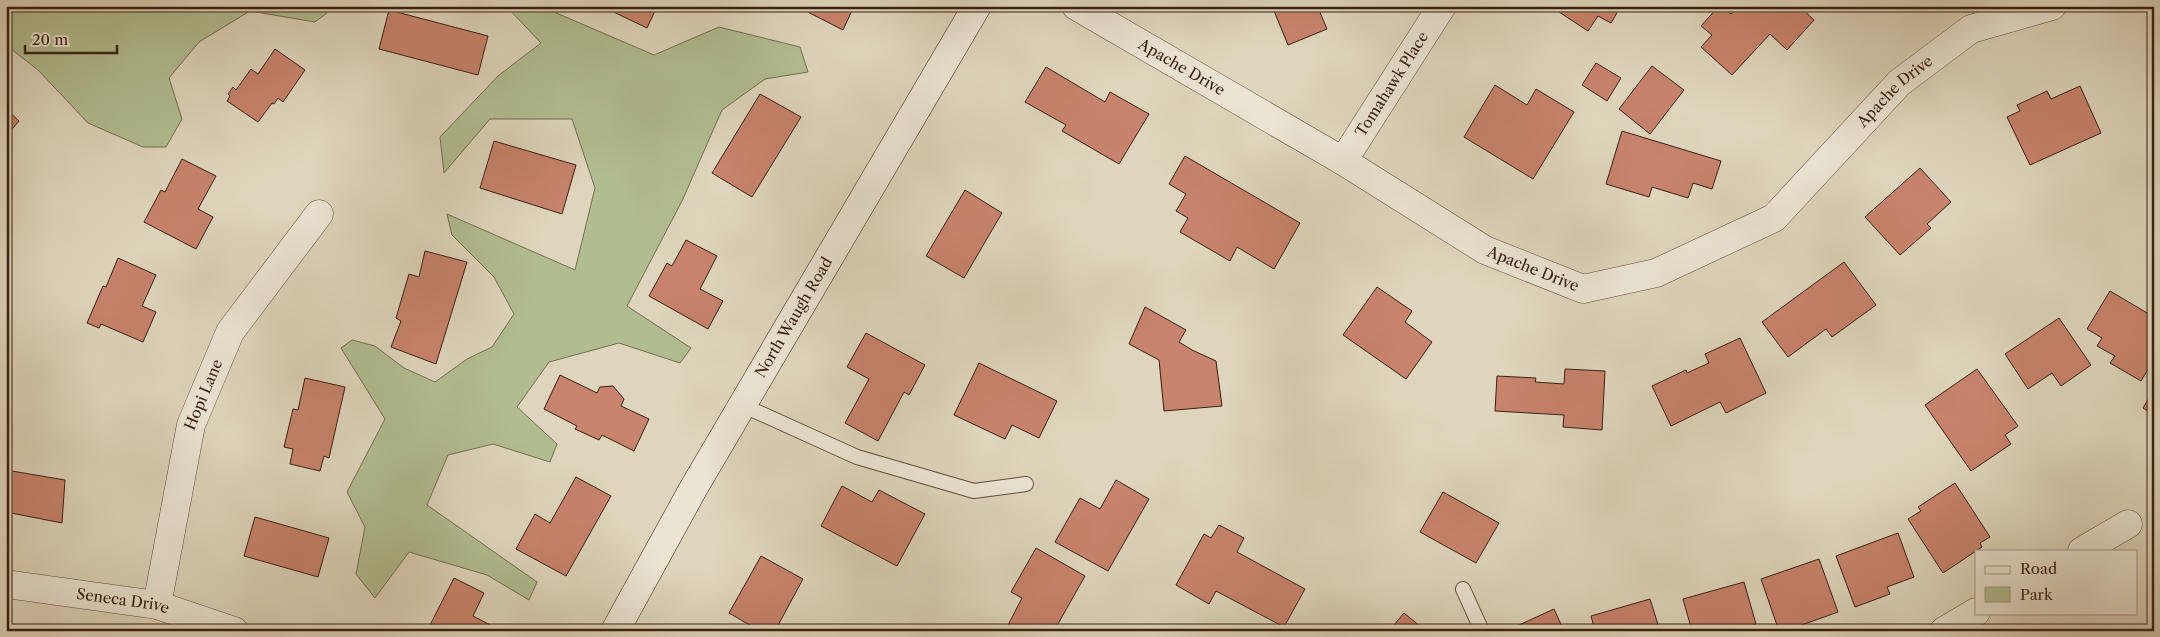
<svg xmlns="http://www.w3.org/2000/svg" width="2160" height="637" font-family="'Libre Caslon Text',serif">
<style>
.green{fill:#b1bd91;stroke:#756e51}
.building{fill:#c7836c;stroke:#392011}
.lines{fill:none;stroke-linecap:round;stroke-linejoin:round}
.lane-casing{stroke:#624d3c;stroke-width:16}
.street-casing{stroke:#624d3c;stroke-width:29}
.secondary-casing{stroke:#392011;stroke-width:29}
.lane{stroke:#eae4d3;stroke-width:14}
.street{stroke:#eae4d3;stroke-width:28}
.secondary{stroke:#eae4d3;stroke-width:28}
.labels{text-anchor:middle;stroke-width:4;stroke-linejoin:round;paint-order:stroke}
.street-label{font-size:15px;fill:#392011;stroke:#eae4d3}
</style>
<rect width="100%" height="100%" fill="#ded5bc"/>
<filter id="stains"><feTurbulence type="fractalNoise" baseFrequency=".004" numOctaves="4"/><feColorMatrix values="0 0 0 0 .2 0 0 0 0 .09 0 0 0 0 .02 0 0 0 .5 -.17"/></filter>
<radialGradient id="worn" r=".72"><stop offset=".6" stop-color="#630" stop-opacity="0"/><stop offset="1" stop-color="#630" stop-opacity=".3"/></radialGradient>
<path class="green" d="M6 6H336L315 22 250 11 199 42 169 78 182 119 166 147H143L88 123 38 70 6 45Z
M506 6H540L654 55 719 27 800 47 808 72 765 79 722 110 682 201 627 306 691 348 680 363 619 343 549 362 517 407 557 444 550 462 493 444 448 455 427 505 537 582 529 600 487 575 409 552 375 598 356 574 365 527 347 492 385 419 341 348 352 340 375 346 404 368 435 382 467 359 492 347 514 314 494 277 452 235 447 214 575 270 595 188 572 119H490L444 173 440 137 498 76 541 43Z"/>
<path class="building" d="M652 6 651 9 655 11 647 28 603 7Z
M796 6H854L843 30Z
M1272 6H1329L1319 10 1327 29 1288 45Z
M1550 6H1621L1611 23 1598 16 1588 31Z
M1719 6H1722L1731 14 1738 6H1799L1814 20 1787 50 1770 34 1732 75 1701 47 1712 35 1701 26Z
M389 10 488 36 478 75 379 49Z
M275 49 305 70 283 102 278 98 274 104 272 103 258 122 227 101 230 96 228 94 233 87 236 90 251 69 258 74Z
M1596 63 1621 78 1607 101 1582 85Z
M1652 66 1684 90 1650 134 1619 109Z
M1046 67 1105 102 1110 92 1149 114 1119 164 1062 131 1066 125 1025 102Z
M1495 85 1527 105 1536 89 1574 112 1533 179 1464 137Z
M2080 86 2101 133 2030 165 2007 117 2020 111 2017 105 2047 91 2051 99Z
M760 94 801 117 752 197 712 173Z
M6 109 19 121 6 136Z
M1622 131 1721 161 1712 189 1693 183 1688 198 1652 187 1649 197 1606 184Z
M494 141 576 165 562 214 480 188Z
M1185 156 1300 223 1274 269 1237 247 1230 261 1180 232 1188 218 1176 211 1186 194 1169 184Z
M182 159 216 176 198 209 213 217 196 249 144 222 161 190 165 192Z
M1920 168 1951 202 1927 224 1931 228 1900 255 1865 217Z
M965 190 1002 213 964 278 926 256Z
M686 240 717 256 700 289 723 301 708 329 649 296 667 263 672 266Z
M425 251 467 262 436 364 391 347 401 321 396 318 409 274 419 277Z
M118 258 156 275 142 306 156 312 143 342 101 324 99 328 87 323 103 286 106 287Z
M1844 262 1876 305 1832 337 1826 329 1788 357 1762 322Z
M1377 287 1412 311 1405 322 1432 342 1406 379 1343 335Z
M2110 291 2154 317V359L2141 381 2110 363 2115 356 2097 346 2102 338 2087 329Z
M1145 307 1186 330 1179 342 1192 350 1216 361 1222 406 1164 411 1159 360 1129 344Z
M2059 318 2091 365 2061 386 2052 373 2028 389 2005 354Z
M866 333 925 365 909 395 904 392 878 441 845 423 869 379 847 367Z
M1740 338 1766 393 1726 413 1720 402 1671 426 1652 386 1686 370 1687 373 1709 363 1705 354Z
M979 363 1057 401 1039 438 1012 425 1005 439 954 415Z
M1565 369 1605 371 1602 430 1563 427 1564 415 1495 411 1497 376 1536 378 1535 382 1564 384Z
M1977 369 2018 426 2005 435 2011 444 1971 471 1925 405Z
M560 375 597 393 600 387 613 386 624 399 621 406 649 419 634 451 602 435 599 440 575 429 577 426 544 409Z
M305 378 345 387 329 458 324 456 320 471 290 464 293 449 284 447 293 409 298 410Z
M2154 389V415L2143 408Z
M6 470 65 480 62 523 6 512Z
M576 477 611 496 566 576 516 549 535 514 550 523Z
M1116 480 1149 499 1108 571 1055 542 1080 498 1100 509Z
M1955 483 1990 537 1980 543 1982 547 1943 573 1908 519 1921 511 1918 507Z
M842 486 872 502 879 490 925 514 897 566 821 526Z
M1443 492 1499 523 1476 563 1420 532Z
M255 517 329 538 318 577 244 556Z
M1219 525 1244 538 1237 552 1305 589 1284 627 1216 591 1209 604 1176 585 1204 534 1211 538Z
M1898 533 1914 577 1887 587 1890 594 1855 607 1836 556Z
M1036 548 1085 576 1054 631H1005L1022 598 1011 592Z
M761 556 803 579 775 631H760L729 613Z
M1819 559 1838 612 1785 631H1779L1761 579Z
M454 578 484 593 473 616 502 631H427Z
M1744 582 1756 624 1740 629 1741 631H1692L1683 599Z
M1650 599 1660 631H1595L1591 616Z
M1554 609 1564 631H1506Z
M1404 613 1426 631H1389Z"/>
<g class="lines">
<g class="lane-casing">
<path id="lane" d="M742 405 857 457 974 491 1026 484
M1463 589 1482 631"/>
</g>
<g class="street-casing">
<g id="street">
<path id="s1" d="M1076 6 1343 161 1485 250 1583 289 1656 273 1774 218 1899 83 1971 29 2052 6"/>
<path id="s2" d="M1343 161 1442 6"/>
<path d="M2082 551 2128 524"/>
<path id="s3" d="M6 584 157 605 234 631"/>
<path id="s4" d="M157 605 191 425 230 332 319 214"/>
<path d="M1944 631 1976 612"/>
</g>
</g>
<g class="secondary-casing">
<g id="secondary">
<path id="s5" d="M615 631 693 489 977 6"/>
</g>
</g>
<use href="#lane" class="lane"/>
<use href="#street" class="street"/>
<use href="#secondary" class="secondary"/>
</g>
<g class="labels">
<g class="street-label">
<text dy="5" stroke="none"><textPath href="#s1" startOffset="122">Apache Drive</textPath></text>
<text dy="5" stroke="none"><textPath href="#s2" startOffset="91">Tomahawk Place</textPath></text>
<text dy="5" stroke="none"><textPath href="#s1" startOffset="962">Apache Drive</textPath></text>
<text dy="5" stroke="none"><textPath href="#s1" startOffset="528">Apache Drive</textPath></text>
<text dy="5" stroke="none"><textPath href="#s5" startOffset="361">North Waugh Road</textPath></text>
<text dy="5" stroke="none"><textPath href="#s4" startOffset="216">Hopi Lane</textPath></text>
<text dy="5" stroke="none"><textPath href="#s3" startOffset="118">Seneca Drive</textPath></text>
</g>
</g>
<rect width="2160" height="637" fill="none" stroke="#ded5bc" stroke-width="25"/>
<rect x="8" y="8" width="2145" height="622" fill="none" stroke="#392011" stroke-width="2.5"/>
<rect x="12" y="12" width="2135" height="612" fill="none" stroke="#392011"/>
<rect x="1975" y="550" width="162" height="65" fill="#eae4d3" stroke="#a39685"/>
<rect x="1985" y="566" width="25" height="8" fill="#eae4d3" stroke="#a39685"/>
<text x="2020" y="574" font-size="15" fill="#392011">Road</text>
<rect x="1985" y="587" width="25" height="15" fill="#b1bd91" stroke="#a39685"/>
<text x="2020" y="600" font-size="15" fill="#392011">Park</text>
<path d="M25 45v8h92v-8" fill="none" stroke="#392011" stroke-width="2.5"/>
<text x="32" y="45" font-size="15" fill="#392011" stroke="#eae4d3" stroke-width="4" paint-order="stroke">20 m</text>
<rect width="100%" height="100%" filter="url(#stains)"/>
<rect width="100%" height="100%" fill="url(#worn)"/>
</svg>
